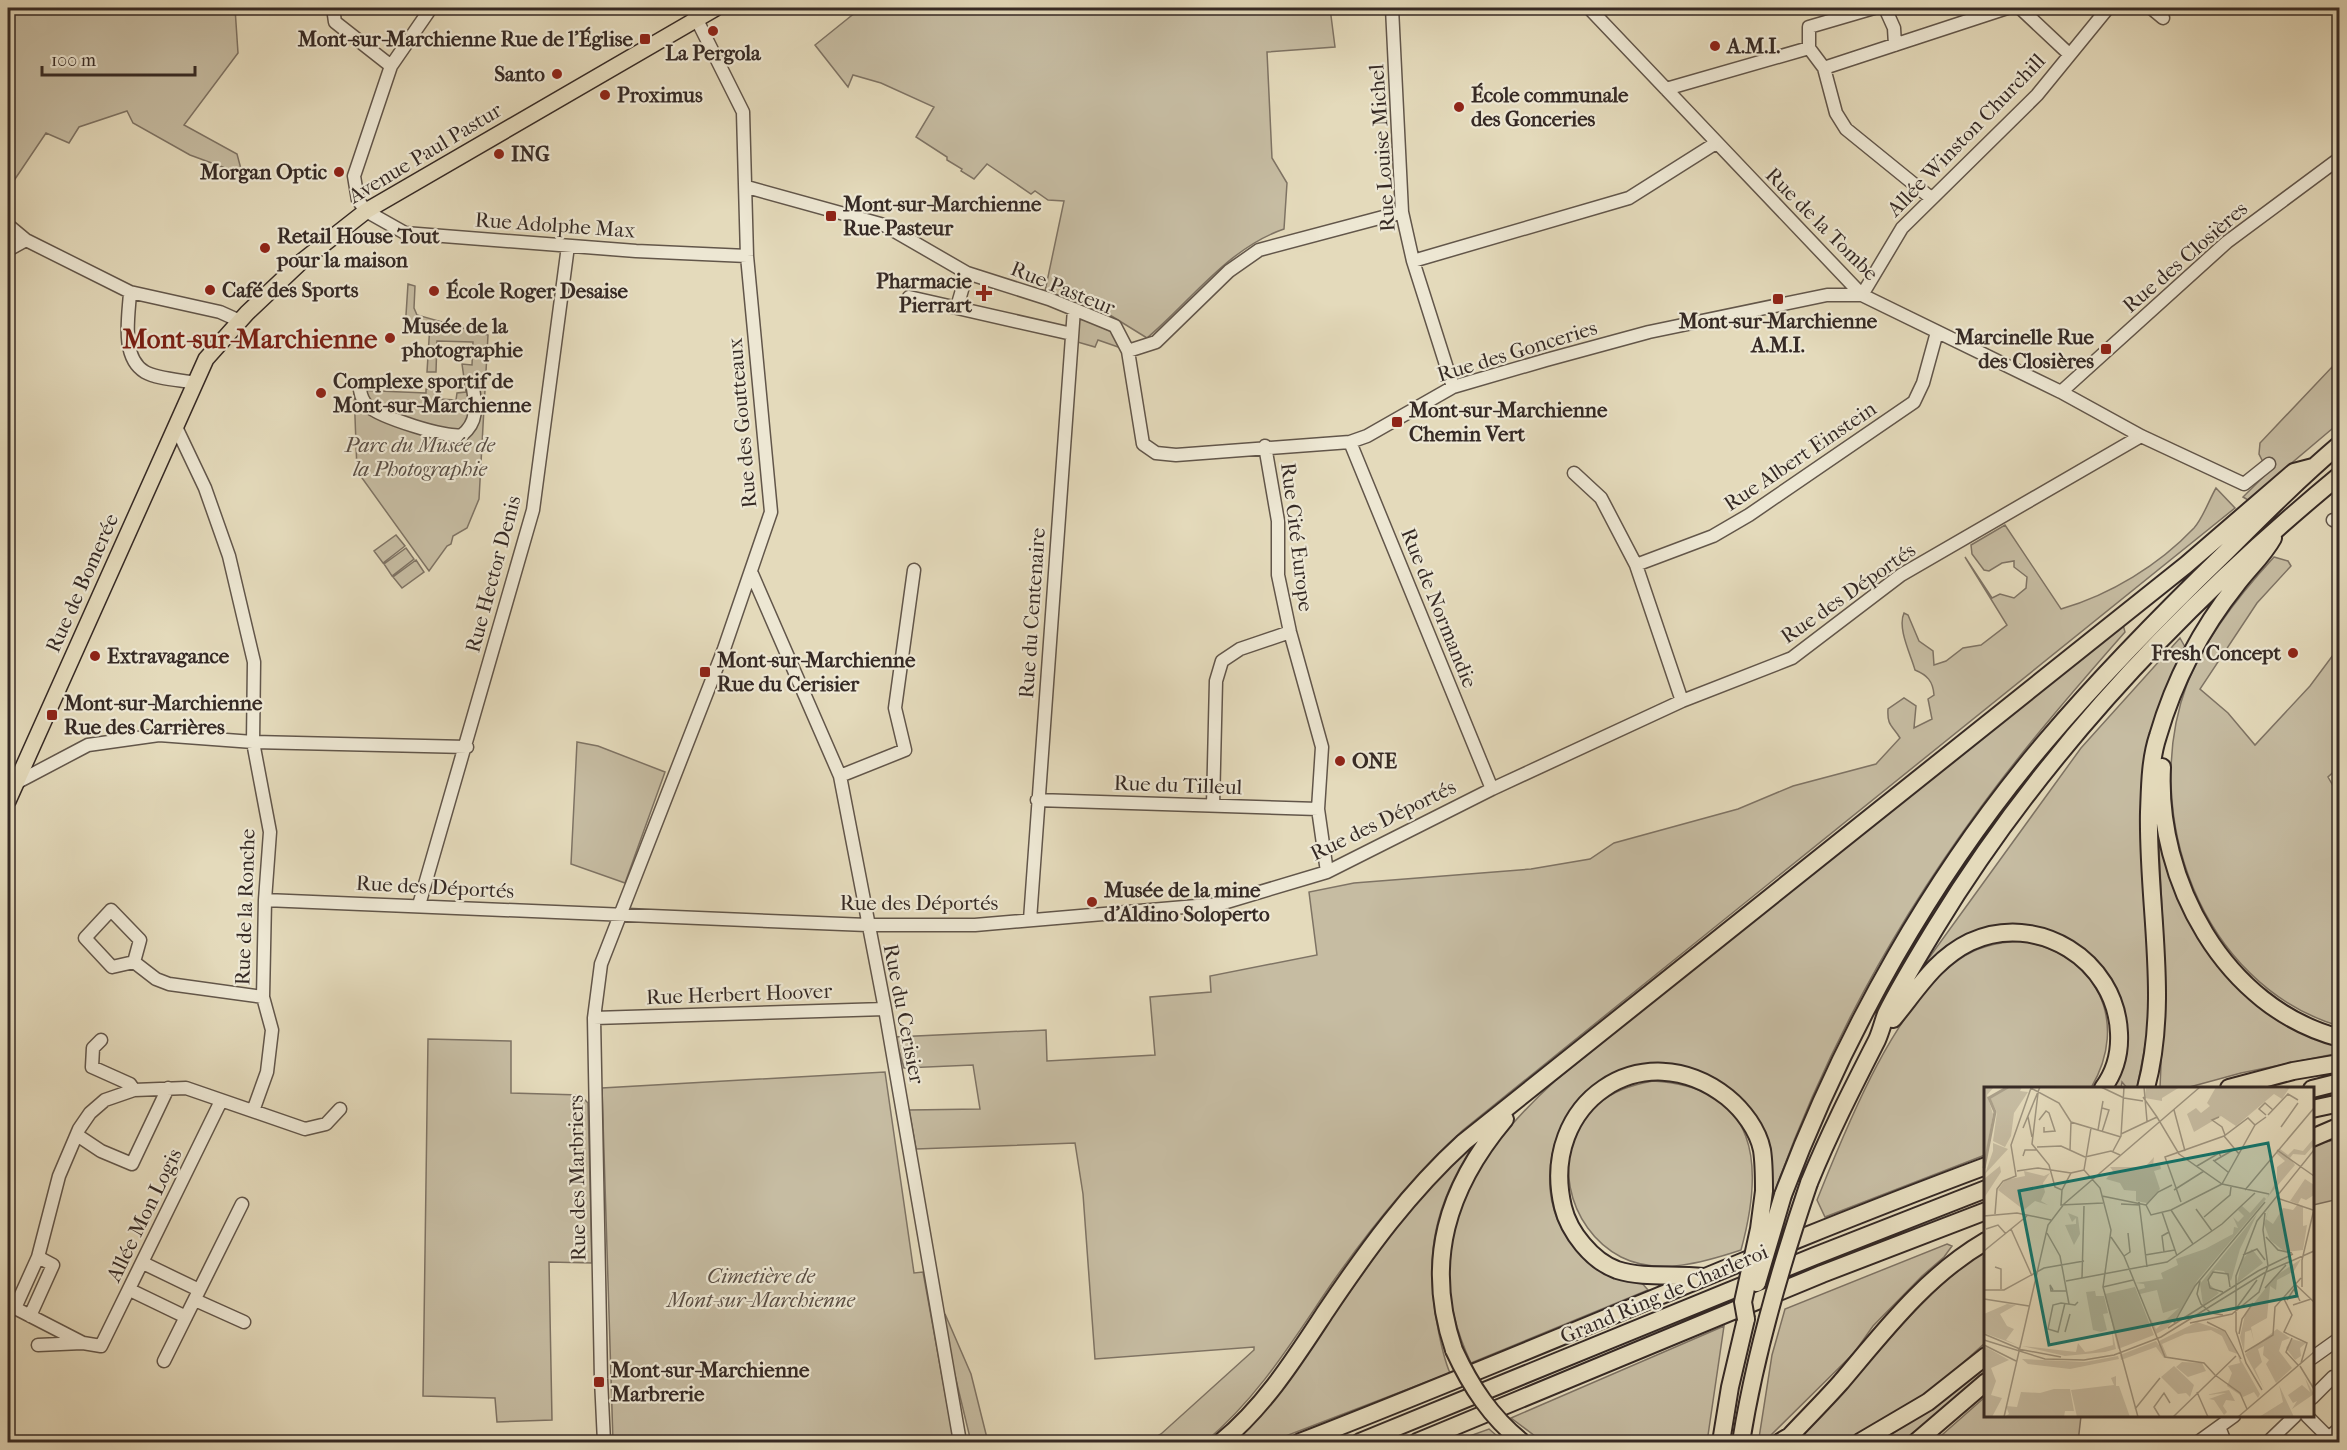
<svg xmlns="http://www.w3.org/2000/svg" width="2347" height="1450" font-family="'IM FELL French Canon',serif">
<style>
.green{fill:#c6bca2;stroke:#7e7364;stroke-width:1.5}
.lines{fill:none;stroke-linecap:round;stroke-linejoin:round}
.minor-casing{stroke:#62564a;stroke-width:15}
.major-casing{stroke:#362a25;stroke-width:18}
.highway-casing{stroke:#362a25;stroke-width:20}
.minor{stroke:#ede7d3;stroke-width:12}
.major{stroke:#e4dabb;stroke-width:15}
.highway{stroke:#e4dabb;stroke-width:16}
.highway-bridge-casing{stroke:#362a25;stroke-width:20;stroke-linecap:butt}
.highway-bridge{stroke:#e4dabb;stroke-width:16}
.poi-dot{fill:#8f2418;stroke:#ede7d3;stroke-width:2}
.labels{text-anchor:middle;stroke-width:4.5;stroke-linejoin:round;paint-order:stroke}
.poi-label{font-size:21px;font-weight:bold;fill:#362a25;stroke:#ede7d3;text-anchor:start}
.street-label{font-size:21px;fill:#362a25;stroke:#ede7d3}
.park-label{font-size:21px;font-style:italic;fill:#5a4e44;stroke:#ede7d3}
.district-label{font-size:27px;font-weight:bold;fill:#7a1f14;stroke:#ede7d3}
.inset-river{fill:none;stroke:#a99e88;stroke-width:3}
.inset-road{fill:none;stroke:#9e947f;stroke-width:1.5}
.view{fill:#0f766e;fill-opacity:0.15;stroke:#0f766e;stroke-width:3}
.inset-edge{fill:none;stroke:#362a25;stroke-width:3}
</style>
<rect width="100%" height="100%" fill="#e4dabb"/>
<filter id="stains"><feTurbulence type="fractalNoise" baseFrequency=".00333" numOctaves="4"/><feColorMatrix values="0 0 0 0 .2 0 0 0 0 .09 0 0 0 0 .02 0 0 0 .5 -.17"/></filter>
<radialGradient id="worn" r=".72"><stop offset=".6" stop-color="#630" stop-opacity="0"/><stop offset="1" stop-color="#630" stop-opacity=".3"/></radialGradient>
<path class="green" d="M8 8H235L238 53 184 125 237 154 241 169 236 172 190 155 133 123 127 111 79 127 69 143 46 133 13 182 8 177Z
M861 8H1260V12L1330 8 1335 47 1267 52 1272 158 1287 183 1284 229C1228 248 1191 301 1147 338L1097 307 1045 291 1064 201 1048 200 1035 191 1031 194 987 164 974 179 961 171 962 169 947 160V157L916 137 934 107 881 83 853 75 848 87 815 45Z
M408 284 415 286 414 308 417 315 488 335 479 499 467 528 453 536 451 544 447 546 429 571 357 471 354 390 426 393V389L441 390 440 399 456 400 457 393 466 392 462 364 472 365 473 342 437 341 436 372H427L430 324 409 323 406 315Z
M1078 315 1116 334 1121 348 1098 340 1095 347 1074 341Z
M2332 367 2339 375V423L2248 500 2243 497 2268 472 2259 454 2260 443Z
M2216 488 2235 508 1463 1130C1412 1176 1371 1227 1332 1283 1293 1340 1259 1397 1205 1442H1147L1161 1434 1254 1350V1347L1095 1359 1083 1194 1075 1143 916 1149 909 1110 980 1109 973 1065 904 1068 895 1037 1046 1030 1047 1061 1155 1055 1150 997 1211 992 1210 976 1317 955 1309 892 1354 883 1531 869 1590 859 1614 843 1738 809 1793 786 1876 764 1900 738C1892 725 1887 726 1888 709L1904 698 1916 706 1914 728 1932 719 1928 699 1934 695C1933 681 1927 675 1915 670 1911 655 1897 628 1904 613L1908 615 1919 641 1933 651 1934 665 1946 661 1963 648 1981 645 2007 625 1965 557 1992 598 2000 594 2014 598 2026 588 2027 577 2014 567V561L2002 563 1989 571 1984 570 1972 554 1971 545 2005 525 2061 609C2110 595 2159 565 2194 528 2203 518 2209 500 2216 488Z
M396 535 405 546 383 563 374 551Z
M406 548 414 559 392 576 384 564Z
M2274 557 2288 561 2291 566 2257 603 2200 689 2228 713 2255 745 2310 686 2339 647V767L2328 777 2340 798 2339 1026C2201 985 2139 813 2187 684 2205 638 2241 593 2274 557Z
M416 560 424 572 402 588 393 577Z
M2122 621 2125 632C2074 690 2023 749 1978 811 1893 927 1823 1056 1775 1191L1769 1189 1738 1096C1659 1026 1543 1083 1550 1189 1551 1202 1556 1222 1565 1232 1569 1237 1578 1240 1584 1244 1603 1257 1622 1269 1641 1282L1648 1290 1471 1363C1416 1246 1467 1161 1555 1081Z
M2180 638 2185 647 2157 713 2148 1030 2137 1088H2127L2122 1082 2121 1088H2110L2114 988 2023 926 1930 964 1926 962 2081 748Z
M577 742 598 746 665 772 625 883 571 864Z
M2157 808 2219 964 2339 1044V1053L2241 1073 2186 1088H2160L2165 969Z
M2021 941C2097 953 2130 1022 2091 1088H1986L1985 1155 1825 1217 1817 1200C1846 1128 1895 1003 1960 959 1978 946 1999 942 2021 941Z
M428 1039 511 1041V1093L580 1095 588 1103 592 1263 549 1262 552 1420 497 1422 495 1398 423 1396Z
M885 1072 914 1273 923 1272 954 1442H613L602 1088Z
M1653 1081C1760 1087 1764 1166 1741 1250 1705 1262 1658 1276 1621 1257 1567 1229 1548 1150 1596 1106 1612 1091 1632 1085 1653 1081Z
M2339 1139V1199L2313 1205 2312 1145Z
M1471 1144 1473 1146C1435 1204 1424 1255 1437 1323 1440 1340 1443 1357 1450 1373L1270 1442H1230L1283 1387 1408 1209Z
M1947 1244 1952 1246 1944 1257 1922 1276 1873 1326 1854 1353 1764 1442 1759 1438 1772 1355 1785 1309Z
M1985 1251V1343C1943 1381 1894 1426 1837 1442 1824 1446 1805 1442 1791 1442 1861 1383 1908 1301 1985 1251Z
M945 1314 971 1374 988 1442H971L945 1334Z
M1724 1326 1707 1442H1543L1511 1418Z
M1985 1367V1374L1908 1442H1879L1939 1404Z
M1985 1397 1986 1416H2081L2078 1442H1934Z
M1489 1429 1504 1442H1453Z"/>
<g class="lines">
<g class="minor-casing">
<path id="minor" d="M333 8 335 22 391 66
M431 8 391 66 354 176 358 200 366 211 405 233 636 251 747 256
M1392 8 1402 212 1413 261 1453 387
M1589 8 1862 295 2061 392 2141 436 2244 484 2269 464
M1885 8 1894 28 1895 45
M2020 8 2069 54
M2151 8 2163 18
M1809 48 1824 68 1836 113 1846 129 1931 198
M1809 48V27L1874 8
M1824 68 2007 8
M1666 89 1809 48
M747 187 884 225 967 273 1049 299 1115 326 1128 351 1143 444 1156 453 1176 455 1350 442 1367 436 1453 387 1546 360 1649 332 1827 295H1862
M8 225 26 240 130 292 220 312 240 321
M8 250 26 240
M1413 261 1629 198 1716 143
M130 292C129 315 120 357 145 372 157 379 181 380 196 383
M1862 295 1902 228 2037 95 2108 8
M909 297 1072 334
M957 307 967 273
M1128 351 1156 342 1229 271 1259 250 1402 212
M360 390C361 396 363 402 368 406 380 417 448 439 462 435 478 422 476 407 473 388
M2061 392 2227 242 2340 158
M176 427 205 488 229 556 254 662 253 742 270 832 265 900 263 997 272 1030 267 1072 253 1111
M1350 442 1492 789
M1265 446 1278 521V575L1290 632 1322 747 1318 809 1327 872
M1574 473 1601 498 1636 565 1682 701
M2333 520 2340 523
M1636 565 1713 536 1749 515 1914 402 1923 383 1937 332
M752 574 840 776 885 1009 960 1442
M840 776 905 750 895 708 914 570
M14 784 88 745 159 735 253 742 467 747
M1037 800 1318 809
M1213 806 1216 681 1222 661 1240 649 1290 632
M265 900 867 925H975L1220 904 1327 872 1492 789 1682 701 1792 658 1901 575 2141 436
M419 905 533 510 568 246
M1030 920 1074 309
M134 962 140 940 111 910 85 938 112 967 134 962 156 979 169 984 263 997
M594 1018 885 1009
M101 1040 93 1048 92 1067 130 1084 134 1090
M221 1101 101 1346 83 1343 15 1308 38 1257 59 1176 79 1129 90 1113 105 1100 134 1090 186 1088 305 1129 326 1124 340 1109
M77 1135 101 1151 132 1164 168 1088
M143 1263 199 1290
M130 1290 186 1317
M195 1300 244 1322
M30 1316 53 1265 38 1257
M38 1345 82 1343
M2312 1358 2340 1338
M164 1361 242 1204
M2312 1398 2333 1377 2340 1383
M2307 1416 2329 1438
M2219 1427 2225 1442
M604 1442 601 1379 594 1018 601 964 724 649 771 512 747 256 743 112 691 8
M2198 1442 2234 1416
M2268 1442 2295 1416
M2324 1442 2340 1428"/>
</g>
<g class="major-casing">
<path id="major" d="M8 801 206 359 247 313 301 262 366 211 716 8"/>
</g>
<g class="highway-casing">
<path id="highway" d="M2162 767C2156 880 2224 1008 2340 1038
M1893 1019C1917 990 1935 959 1970 942 2037 911 2116 960 2119 1033 2120 1053 2115 1072 2103 1088
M2146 1088C2170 999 2147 903 2149 812 2150 787 2150 760 2158 736 2174 681 2201 629 2237 584 2249 568 2263 556 2273 538
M2229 1088 2293 1071 2340 1063
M2312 1089 2340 1082
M2312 1109 2340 1103
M2312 1138 2340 1126
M1809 1183C1829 1134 1853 1087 1877 1040 1881 1031 1883 1022 1886 1014 1901 984 1919 955 1936 927 2041 755 2185 603 2340 475
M1783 1195C1845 1031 1933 874 2046 741 2103 674 2163 613 2226 552 2263 515 2300 478 2340 444
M1703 1277C1674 1273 1646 1279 1617 1270 1592 1261 1569 1232 1563 1207 1538 1103 1643 1031 1727 1097 1743 1110 1758 1130 1762 1150 1764 1163 1764 1177 1764 1191
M1454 1350C1424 1262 1447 1188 1505 1119
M1221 1442C1265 1406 1295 1358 1326 1311 1367 1250 1409 1192 1464 1142L2186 565 2294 472 2313 467
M1300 1442C1530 1353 1755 1252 1986 1166
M1360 1442 1815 1256 1986 1189
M1417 1442 1822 1274 1986 1211
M1721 1442 1730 1387 1746 1319
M1780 1442 1790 1436C1807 1418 1825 1400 1841 1382 1885 1330 1926 1276 1986 1241
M1860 1442 1928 1402 1986 1356
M1916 1442 1986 1382"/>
</g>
<use href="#minor" class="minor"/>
<use href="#major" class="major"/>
<use href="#highway" class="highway"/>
<g class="highway-bridge-casing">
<path id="highway-bridge" d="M1757 1283 1783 1195
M1746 1319 1743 1302 1759 1229 1764 1191
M1454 1350C1471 1387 1491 1417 1522 1442
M1741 1442C1755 1354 1780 1268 1809 1183"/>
</g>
<use href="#highway-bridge" class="highway-bridge"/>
</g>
<g class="poi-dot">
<circle cx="713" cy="31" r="6"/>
<rect x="639" y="33" width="12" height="12" rx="3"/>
<circle cx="1715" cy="46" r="6"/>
<circle cx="557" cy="74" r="6"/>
<circle cx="605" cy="95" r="6"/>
<circle cx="1459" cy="107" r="6"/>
<circle cx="499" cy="154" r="6"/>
<circle cx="339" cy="172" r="6"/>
<rect x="825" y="210" width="12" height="12" rx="3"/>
<circle cx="265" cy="248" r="6"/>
<circle cx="210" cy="290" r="6"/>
<circle cx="434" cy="291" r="6"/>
<path d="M981 284h6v6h6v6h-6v6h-6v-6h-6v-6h6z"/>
<rect x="1772" y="293" width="12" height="12" rx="3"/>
<circle cx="390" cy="338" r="6"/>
<rect x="2100" y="343" width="12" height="12" rx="3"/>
<circle cx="321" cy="393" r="6"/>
<rect x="1391" y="416" width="12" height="12" rx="3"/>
<circle cx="2293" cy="653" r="6"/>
<circle cx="95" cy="656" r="6"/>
<rect x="699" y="666" width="12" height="12" rx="3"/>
<rect x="46" y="709" width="12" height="12" rx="3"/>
<circle cx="1340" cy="761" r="6"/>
<circle cx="1092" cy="902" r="6"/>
<rect x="593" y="1376" width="12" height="12" rx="3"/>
</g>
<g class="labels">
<g class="poi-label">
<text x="633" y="46" text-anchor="end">Mont-sur-Marchienne Rue de l'Église</text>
<text x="1727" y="53">A.M.I.</text>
<text x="713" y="60" text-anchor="middle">La Pergola</text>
<text x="545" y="81" text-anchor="end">Santo</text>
<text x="617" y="102">Proximus</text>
<text x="1471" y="102">École communale<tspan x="1471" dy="24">des Gonceries</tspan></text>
<text x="511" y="161">ING</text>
<text x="327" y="179" text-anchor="end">Morgan Optic</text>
<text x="843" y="211">Mont-sur-Marchienne<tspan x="843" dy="24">Rue Pasteur</tspan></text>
<text x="277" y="243">Retail House Tout<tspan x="277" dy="24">pour la maison</tspan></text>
<text x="972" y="288" text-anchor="end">Pharmacie<tspan x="972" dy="24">Pierrart</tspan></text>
<text x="222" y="297">Café des Sports</text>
<text x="446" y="298">École Roger Desaise</text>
<text x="1778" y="328" text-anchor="middle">Mont-sur-Marchienne<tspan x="1778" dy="24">A.M.I.</tspan></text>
<text x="402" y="333">Musée de la<tspan x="402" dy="24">photographie</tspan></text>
<text x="2094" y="344" text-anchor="end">Marcinelle Rue<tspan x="2094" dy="24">des Closières</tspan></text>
<text x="333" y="388">Complexe sportif de<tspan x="333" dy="24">Mont-sur-Marchienne</tspan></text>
<text x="1409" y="417">Mont-sur-Marchienne<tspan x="1409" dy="24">Chemin Vert</tspan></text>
<text x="2281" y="660" text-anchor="end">Fresh Concept</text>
<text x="107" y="663">Extravagance</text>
<text x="717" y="667">Mont-sur-Marchienne<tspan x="717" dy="24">Rue du Cerisier</tspan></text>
<text x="64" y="710">Mont-sur-Marchienne<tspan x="64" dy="24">Rue des Carrières</tspan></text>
<text x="1352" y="768">ONE</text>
<text x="1104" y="897">Musée de la mine<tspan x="1104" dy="24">d'Aldino Soloperto</tspan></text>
<text x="611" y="1377">Mont-sur-Marchienne<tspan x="611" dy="24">Marbrerie</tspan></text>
</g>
<g class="street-label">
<text transform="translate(1966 135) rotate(-46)" y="7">Allée Winston Churchill</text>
<text transform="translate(1382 148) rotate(-94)" y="7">Rue Louise Michel</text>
<text transform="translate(425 153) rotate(-31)" y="7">Avenue Paul Pastur</text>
<text transform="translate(1822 224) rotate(45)" y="7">Rue de la Tombe</text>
<text transform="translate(555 225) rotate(4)" y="7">Rue Adolphe Max</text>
<text transform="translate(2185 257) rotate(-41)" y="7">Rue des Closières</text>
<text transform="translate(1063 288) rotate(22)" y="7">Rue Pasteur</text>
<text transform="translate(1517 351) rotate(-17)" y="7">Rue des Gonceries</text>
<text transform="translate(742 423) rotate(-95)" y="7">Rue des Goutteaux</text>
<text transform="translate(1800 456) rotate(-34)" y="7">Rue Albert Einstein</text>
<text transform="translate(1297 537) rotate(83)" y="7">Rue Cité Europe</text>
<text transform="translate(493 574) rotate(-75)" y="7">Rue Hector Denis</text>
<text transform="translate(82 583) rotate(-66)" y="7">Rue de Bomerée</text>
<text transform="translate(1848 593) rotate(-35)" y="7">Rue des Déportés</text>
<text transform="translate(1439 608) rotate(68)" y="7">Rue de Normandie</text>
<text transform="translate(1032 613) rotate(-86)" y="7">Rue du Centenaire</text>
<text transform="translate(1178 785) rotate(2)" y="7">Rue du Tilleul</text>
<text transform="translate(1383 820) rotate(-26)" y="7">Rue des Déportés</text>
<text transform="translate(435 887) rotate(3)" y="7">Rue des Déportés</text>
<text x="919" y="910">Rue des Déportés</text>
<text transform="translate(245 907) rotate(-88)" y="7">Rue de la Ronche</text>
<text transform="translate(739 994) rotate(-2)" y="7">Rue Herbert Hoover</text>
<text transform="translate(904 1014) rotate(79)" y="7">Rue du Cerisier</text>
<text transform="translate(577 1178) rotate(-91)" y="7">Rue des Marbriers</text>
<text transform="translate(144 1215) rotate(-64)" y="7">Allée Mon Logis</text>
<text transform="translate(1664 1294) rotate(-23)" y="7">Grand Ring de Charleroi</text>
</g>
<g class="park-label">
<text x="420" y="452">Parc du Musée de<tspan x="420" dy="24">la Photographie</tspan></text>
<text x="761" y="1283">Cimetière de<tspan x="761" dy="24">Mont-sur-Marchienne</tspan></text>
</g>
<g class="district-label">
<text x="250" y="348">Mont-sur-Marchienne</text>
</g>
</g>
<g transform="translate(1984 1087)">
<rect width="330" height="330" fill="#e4dabb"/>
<path d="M0 0H10L3 8 9 27 0 78ZM25 0H38L36 4 44 5 30 26 27 49 21 60 9 54 13 25 6 11ZM196 0 178 11V14L161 11 162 1ZM232 0 300 2 306 0 298 12 290 7 252 39 237 29 210 45 203 27 212 21 217 26 226 19 223 16ZM330 51V58L321 68 309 67 306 71 311 78 283 111 293 93V80L301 74 292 66 296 62 304 68 310 62 319 64ZM9 56 24 62 1 87 9 64ZM170 70 169 79 176 78 177 82 170 84 176 102 163 116 152 114V104L140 103 136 96 122 92 129 84 126 80H161ZM16 79 17 85 0 111V92ZM40 84 60 89 66 86 59 96 61 105 57 114 64 118 51 114 40 123 14 103 21 93 41 89ZM321 92 330 98V108L322 113 317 111 314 117 306 114ZM280 110 282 112 213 194 198 223 183 241 172 247 166 230 172 242 195 221 179 226 173 203 156 207 154 203 161 201 160 197 151 196 179 192 177 186 194 178 192 172 221 162 249 147 250 140 254 141 249 130 254 135 260 129 254 123 258 119 266 126ZM287 116 282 132 289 137 299 121 309 123 314 117 319 119V139L323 138 319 163 301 165 286 153 280 137ZM84 126 94 130 96 147 90 158 81 138 92 137V131L88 135ZM273 127 256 162 247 194 240 184 231 183 223 195 235 206 219 218 216 197ZM268 162 279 176 253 196 258 173ZM317 172 310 184 293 193 292 203 286 199 283 231 267 240 270 255 267 243 261 245 260 265 256 250 261 228 290 190ZM151 200 170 248 134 262 121 207ZM111 204 112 209H120L124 226 119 227 123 243 117 245 109 243 102 205ZM23 217 32 218 16 227 23 239 30 242 22 253 33 258 0 246V227ZM213 235 240 244 254 267 245 264 238 249 227 243 201 247 178 257 183 269 180 271 172 260 137 273 136 268 172 254 175 258V254ZM293 242 306 251 298 254 295 264 308 281 292 296 282 277 285 273 279 268 280 259 274 262 278 275 271 282 280 302 261 267ZM128 243 132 262 121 265 81 269 38 259 92 265 94 256 101 265 108 264 129 258ZM308 252 322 256 316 261 317 269 311 273 302 261ZM0 259 25 273 7 281 12 294 7 308 18 311 8 330H0ZM254 268 276 307 274 311 270 305 259 310 243 299 248 286 244 279 256 276ZM134 269 135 272 86 282 44 277 38 272 101 275ZM198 275 218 276 222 284 204 290 192 280ZM190 279 210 298 206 310 202 306 194 307 177 290ZM132 289V299H135L146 330H93L87 303 130 298 127 291ZM321 291 330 307 308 322 313 314 309 316 304 308 318 298 326 305ZM295 298 310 330H275L299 315ZM70 302H86L90 324H81L80 330H20L25 327 22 319 33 320 37 305 56 306ZM245 303 251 314 242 313 239 319 243 325 240 328 230 313 225 312 242 306 222 308Z" fill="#c6bca2"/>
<path class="inset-river" d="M0 81 11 25 5 11 24 0"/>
<path class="inset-road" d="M117 0 140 11 159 14M160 0 163 34M47 1 75 16 87 35 137 50M54 6 48 57 65 78 71 100 78 103M159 10 173 30M118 21 125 23 118 45M190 23 201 64M282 28 275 22 281 16 289 23M284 28 304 7 314 13M44 30 48 50M235 30 228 33 238 40 241 48M55 33 62 24 65 26 71 44 60 45V40M297 40 314 16M39 41 56 0M114 43 119 14M137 47 173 30 195 67 238 97 285 107M240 49 255 67M53 60 77 59 101 70M86 63 87 35M293 63 330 89M129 64 137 49 140 0M39 69 41 63H53M101 70 127 64 136 68M229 73 244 85M230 74 249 63M213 79 235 66 237 70M100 83 116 101 127 143 119 200 154 330M100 83 87 86 78 103 77 118 119 116M100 83 107 41M33 84 54 81 87 86M238 97 271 38 282 30M190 103 220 84M261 103 330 21M118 109 162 118M293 111 329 123M155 115 163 180M197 115 181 70 240 49 264 31 271 38M137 117 156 118M162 118 167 128 187 123 238 97M162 118 174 105 188 98M212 122 228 144M187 123 209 157M178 125 193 169M11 127 13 102 19 94 32 89 27 58 47 1M0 129 33 126 67 133M220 130 246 108 247 100M2 142 14 138 22 147M27 142 48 189M63 146 76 169 85 217M127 150 140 169 181 270 220 276 231 288M282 150 294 163 308 166M0 164 43 129M180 165 178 149 185 145M161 168 191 163M259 168 273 162 281 173M140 169 146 165 144 146M11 180 17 182V202M98 191 100 119M82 194 183 175 238 137 271 106M216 194 213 207 217 217 227 226 239 228M311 197 330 215M119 200 149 193M318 200V173L330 122M281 201 302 178M0 203H20L60 181 100 174M69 203 66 198 67 204H83M239 205 226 201 224 193 229 185 244 187 246 200M299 210 308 228 300 245 323 256 317 276M0 212 45 219M303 213 310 202 316 214M81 216 74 245 64 242 69 218 77 216 91 218 94 215M309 218 327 212M251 223 273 193M223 235 241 244 257 272M190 236 211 199 281 115M206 236 248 227 275 205 284 179 279 143 281 126M184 241 274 184 309 167M81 245 86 227M0 247 36 262M255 247 258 232 269 216M308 251 302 265 314 278M0 253 61 272 100 273 130 268 177 250 280 186 330 164M0 258 32 274M34 262 77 270M261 265 289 248 291 220 317 191M316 279 330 302M231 288 256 306 263 322M278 303 262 276 252 244V189L273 134 330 63M213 305 224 330M151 322 176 291M20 330 64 138 80 117 216 0M176 330 170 320 180 306 186 316M189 330 252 269M254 330 330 265"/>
<path class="view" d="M284 56 313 209 65 258 35 104Z"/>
<rect width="330" height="330" class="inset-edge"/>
</g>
<rect width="2347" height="1450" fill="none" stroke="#e4dabb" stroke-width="30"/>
<rect x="9" y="9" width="2329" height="1432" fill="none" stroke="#362a25" stroke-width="3"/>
<rect x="15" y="15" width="2317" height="1420" fill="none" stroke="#362a25" stroke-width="1.5"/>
<path d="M42 66v9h153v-9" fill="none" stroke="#362a25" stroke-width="3"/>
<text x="51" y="66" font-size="18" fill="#362a25" stroke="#ede7d3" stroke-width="4.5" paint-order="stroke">100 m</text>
<rect width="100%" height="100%" filter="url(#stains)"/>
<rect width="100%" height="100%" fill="url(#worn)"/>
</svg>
